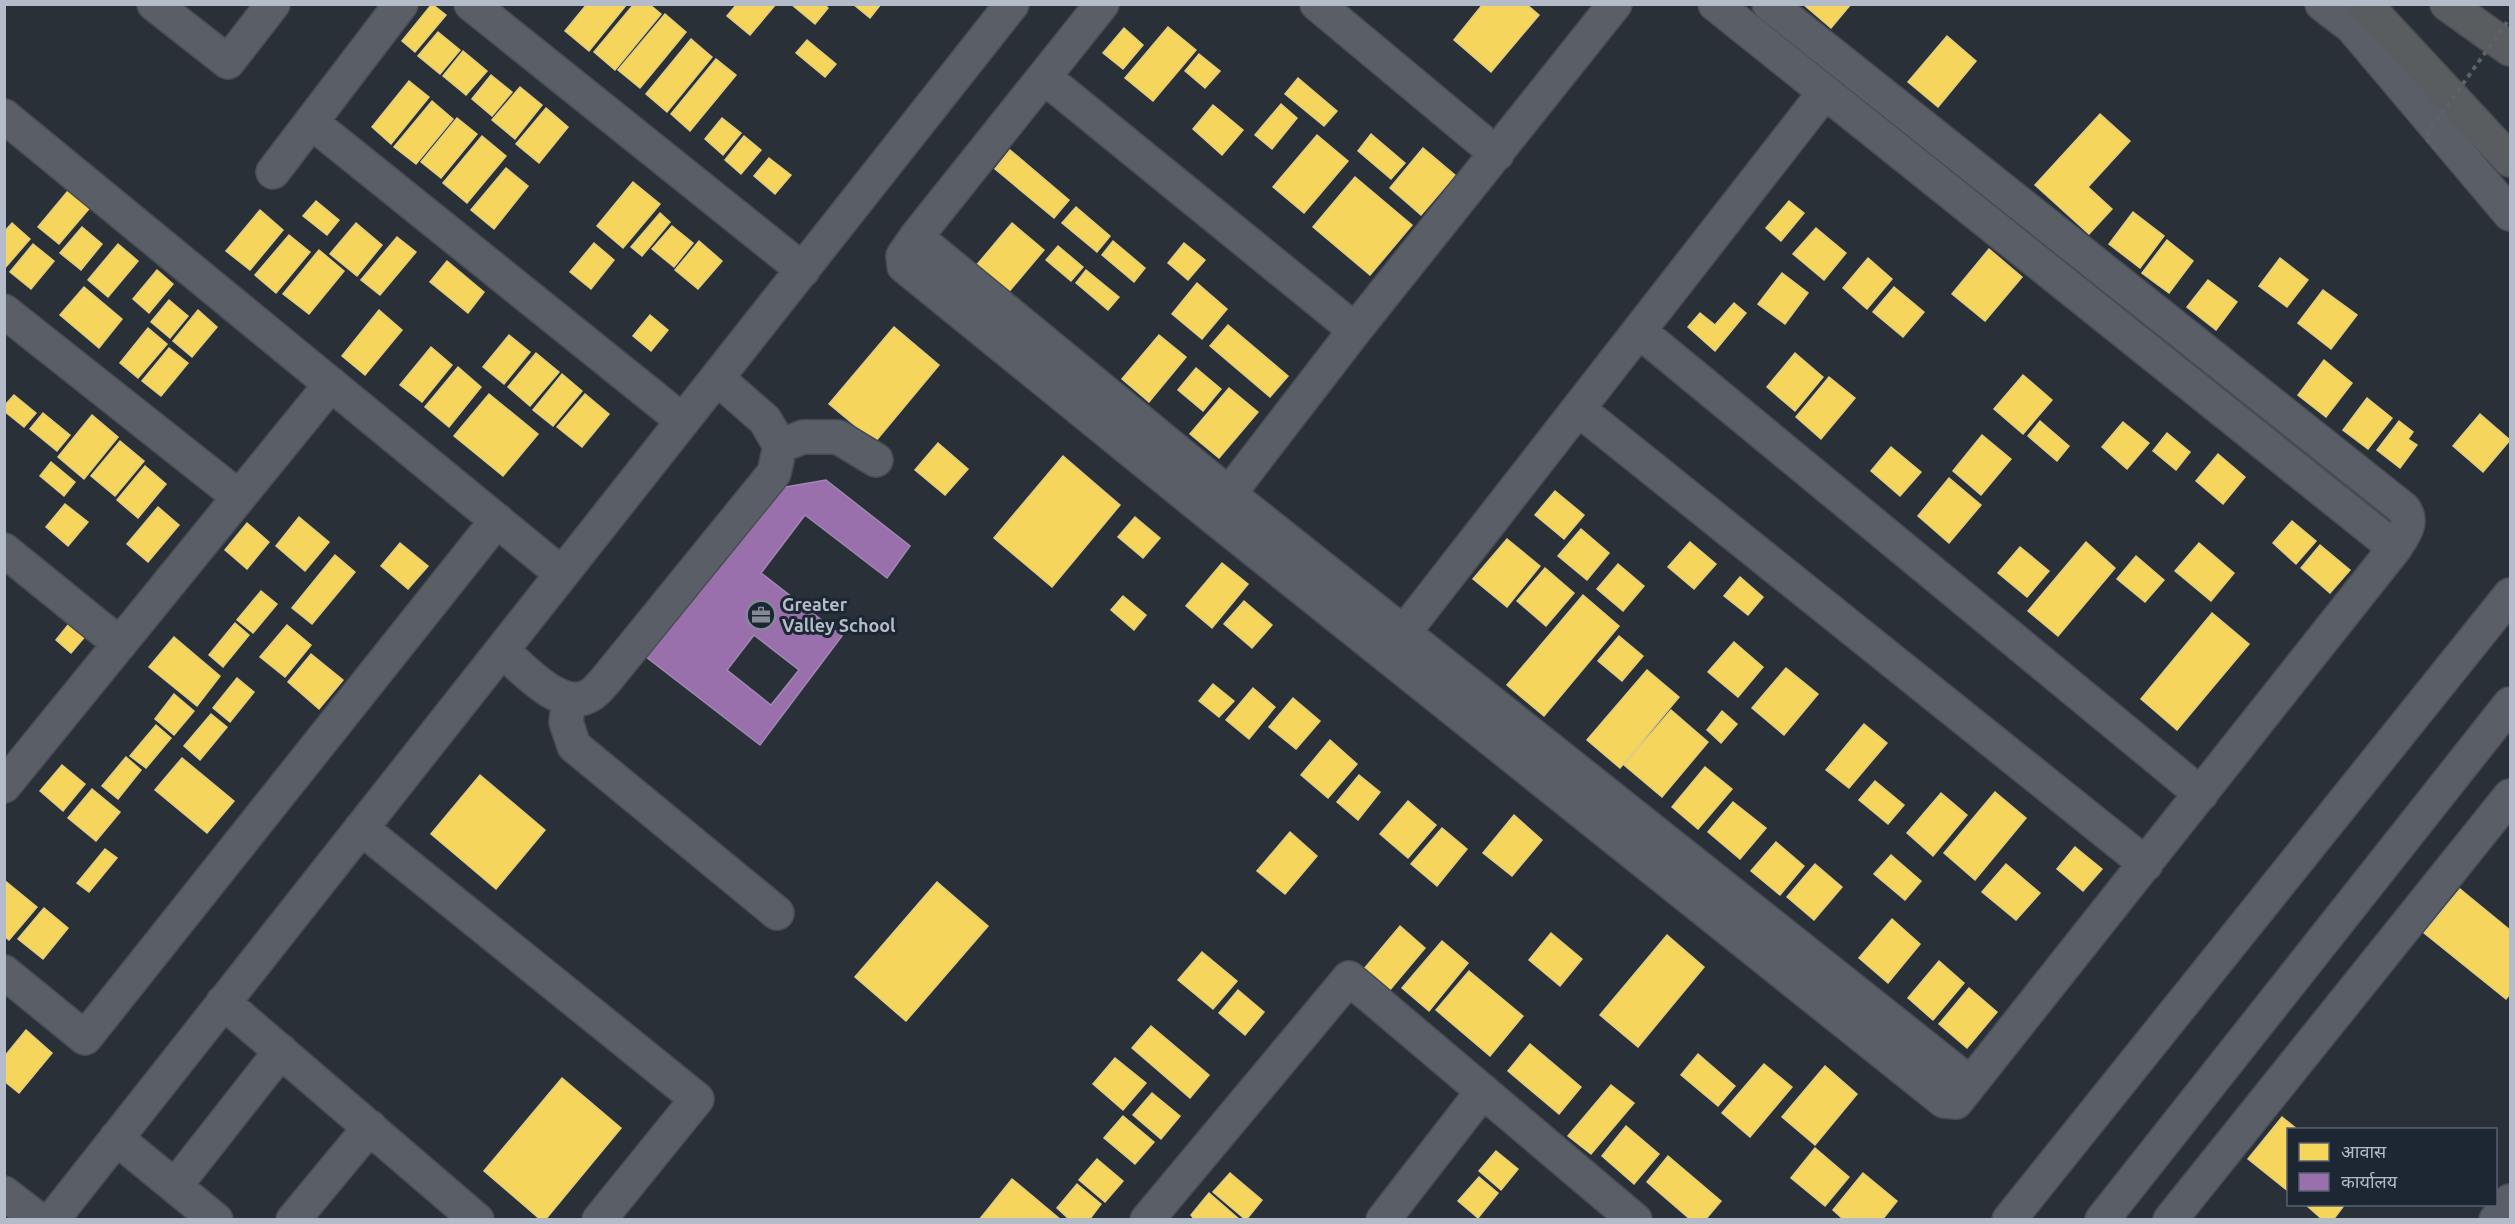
<svg xmlns="http://www.w3.org/2000/svg" width="2515" height="1224" font-family="Ubuntu,'Noto Sans Devanagari',sans-serif">
	<rect width="100%" height="100%" fill="#2a3038"/>
	<!-- homes -->
	<path fill="#f6d55c" stroke="#e2ce7d" stroke-width="1.5" d="M432 4 446 15 415 52 402 41Z
		M587 4H627L589 51 565 31Z
		M634 4H649L661 14 615 70 594 52Z
		M737 4H776L750 35 727 16Z
		M791 4H824L828 8 815 24Z
		M853 4H881L870 18Z
		M1483 4H1526L1539 15 1491 72 1454 40Z
		M1803 4H1851L1831 28Z
		M665 14 686 32 640 88 618 70Z
		M1168 27 1196 50 1153 101 1125 78Z
		M1124 28 1143 45 1123 69 1103 53Z
		M438 32 460 50 440 74 418 56Z
		M1947 36 1976 61 1938 107 1908 82Z
		M691 39 712 57 667 112 646 94Z
		M807 40 836 64 825 77 796 53Z
		M463 51 487 71 466 95 443 76Z
		M1199 54 1220 71 1205 88 1185 71Z
		M716 59 736 75 690 131 671 114Z
		M491 75 512 92 492 116 472 99Z
		M1298 78 1337 111 1324 126 1285 94Z
		M409 81 429 97 391 144 372 127Z
		M520 87 542 105 515 139 492 120Z
		M432 101 453 119 416 164 394 147Z
		M1281 104 1297 118 1272 149 1255 135Z
		M1213 105 1243 130 1222 155 1193 129Z
		M546 108 568 127 539 163 516 144Z
		M2100 114 2130 141 2088 187 2112 209 2089 234 2035 185Z
		M457 118 477 134 441 178 421 162Z
		M722 118 741 133 723 155 705 139Z
		M1371 134 1405 163 1391 179 1358 151Z
		M1317 135 1348 161 1304 213 1273 187Z
		M482 136 506 156 467 203 443 183Z
		M744 136 761 150 741 174 725 160Z
		M1423 148 1455 175 1421 215 1390 188Z
		M1010 150 1069 200 1054 218 995 169Z
		M769 158 791 175 775 194 754 176Z
		M506 168 528 186 494 229 471 210Z
		M1355 177 1412 225 1370 275 1313 227Z
		M633 182 660 204 623 248 597 226Z
		M72 186 93 204 59 244 38 227Z
		M316 201 339 220 327 235 303 216Z
		M1789 201 1804 213 1781 241 1766 228Z
		M1076 207 1110 236 1097 252 1062 223Z
		M260 210 283 230 250 270 226 251Z
		M2133 212 2164 236 2140 268 2109 244Z
		M660 213 670 222 642 256 631 247Z
		M12 223 30 239 4 269V232Z
		M356 223 382 245 357 276 330 254Z
		M1012 223 1044 250 1007 294 975 267Z
		M672 226 693 243 674 267 652 249Z
		M82 227 102 244 81 270 60 253Z
		M1816 228 1846 253 1824 280 1793 254Z
		M289 235 310 252 276 293 255 275Z
		M397 237 416 252 380 295 361 280Z
		M2167 240 2193 261 2169 293 2142 273Z
		M699 241 722 261 698 289 675 270Z
		M1113 241 1145 268 1134 282 1102 255Z
		M594 243 614 260 591 289 570 272Z
		M1184 243 1205 260 1188 280 1168 263Z
		M33 244 54 261 31 289 10 272Z
		M118 244 138 261 108 297 88 280Z
		M1058 246 1083 267 1071 281 1046 260Z
		M1989 249 2022 277 1985 321 1952 294Z
		M319 250 344 271 309 314 283 294Z
		M1868 258 1892 279 1867 309 1843 288Z
		M2280 258 2308 280 2287 307 2259 286Z
		M447 261 484 292 468 313 430 282Z
		M157 270 173 284 149 313 133 299Z
		M1086 270 1119 297 1108 310 1076 283Z
		M1782 273 1808 293 1785 324 1758 304Z
		M2208 280 2237 302 2216 330 2187 307Z
		M1197 283 1227 309 1202 339 1172 314Z
		M84 287 122 319 99 348 60 315Z
		M1894 287 1924 312 1903 337 1873 312Z
		M2323 290 2357 315 2331 349 2298 323Z
		M169 300 188 316 170 338 151 322Z
		M1734 303 1746 313 1715 351 1688 327 1700 313 1715 325Z
		M198 310 217 327 192 357 173 341Z
		M379 310 402 330 365 375 342 356Z
		M650 315 668 330 651 351 633 336Z
		M1228 325 1288 376 1270 397 1210 346Z
		M894 327 939 365 875 442 829 404Z
		M148 328 167 344 138 378 120 363Z
		M509 335 530 352 504 384 483 367Z
		M1159 335 1186 357 1149 402 1122 379Z
		M431 347 452 365 422 402 400 385Z
		M169 348 188 363 161 396 142 381Z
		M536 353 559 372 530 406 508 387Z
		M1795 353 1823 377 1795 411 1767 387Z
		M2324 360 2352 383 2326 417 2298 395Z
		M458 367 481 387 449 427 425 407Z
		M1196 368 1221 389 1203 411 1178 390Z
		M562 374 582 391 553 426 533 410Z
		M2023 375 2052 400 2023 434 1994 409Z
		M1829 377 1855 398 1821 439 1796 417Z
		M1229 388 1258 412 1219 458 1190 434Z
		M489 394 538 434 503 476 454 436Z
		M585 394 609 414 582 447 557 427Z
		M14 395 36 413 24 427 4 411V406Z
		M2367 398 2392 418 2368 449 2343 430Z
		M43 413 70 435 57 451 30 429Z
		M2480 414 2510 440 2483 472 2453 446Z
		M92 415 118 437 84 479 58 457Z
		M2040 421 2069 446 2057 461 2028 436Z
		M2399 421 2413 432 2408 439 2417 445 2400 468 2377 450Z
		M2123 422 2149 443 2127 469 2102 447Z
		M2167 433 2190 452 2176 470 2153 451Z
		M1982 435 2011 459 1981 495 1953 471Z
		M120 441 144 461 115 496 91 476Z
		M938 443 968 469 945 495 915 470Z
		M1891 447 1921 472 1900 496 1871 471Z
		M2218 454 2245 477 2223 504 2196 481Z
		M1063 456 1120 505 1052 587 994 538Z
		M51 462 75 482 64 496 40 476Z
		M145 466 166 484 138 518 117 500Z
		M1949 478 1981 505 1949 543 1918 516Z
		M1555 491 1584 515 1564 539 1535 515Z
		M65 504 88 522 68 546 46 527Z
		M158 507 179 525 148 562 127 544Z
		M299 517 329 542 305 571 276 546Z
		M1135 517 1160 538 1143 558 1118 537Z
		M2292 521 2316 541 2296 564 2273 543Z
		M247 523 269 542 247 569 225 550Z
		M1581 529 1609 553 1587 580 1558 556Z
		M1507 539 1540 566 1507 607 1473 579Z
		M1690 542 1716 564 1694 589 1668 567Z
		M2086 542 2115 568 2058 636 2028 611Z
		M400 543 428 566 408 589 381 566Z
		M2199 543 2234 573 2211 601 2175 571Z
		M2320 545 2350 570 2330 593 2301 568Z
		M2020 547 2049 571 2027 597 1998 573Z
		M335 555 355 572 312 624 292 608Z
		M2136 556 2164 580 2145 602 2117 579Z
		M1222 563 1248 584 1212 628 1186 606Z
		M1618 564 1644 586 1623 611 1597 589Z
		M1545 568 1574 593 1546 626 1517 601Z
		M1740 577 1763 597 1748 615 1724 596Z
		M261 591 277 604 253 633 237 620Z
		M1583 595 1619 626 1544 716 1507 685Z
		M1123 596 1146 615 1134 630 1111 610Z
		M1244 601 1272 625 1252 648 1224 624Z
		M2212 613 2249 644 2177 730 2141 699Z
		M77 614 93 627 71 653 56 640Z
		M235 623 249 635 223 667 209 655Z
		M287 625 311 645 285 677 260 657Z
		M1619 636 1643 656 1622 681 1598 661Z
		M174 637 220 676 197 706 149 667Z
		M1734 642 1763 667 1738 697 1708 672Z
		M311 654 343 680 319 709 288 682Z
		M1786 668 1818 694 1784 735 1752 708Z
		M1647 670 1679 697 1620 768 1587 740Z
		M237 678 254 692 230 722 213 708Z
		M1213 684 1234 701 1219 717 1199 701Z
		M1253 688 1275 707 1249 739 1226 720Z
		M174 694 194 711 174 735 155 719Z
		M1293 698 1320 721 1296 749 1269 727Z
		M1671 710 1708 742 1662 797 1624 765Z
		M1722 711 1737 724 1721 743 1707 730Z
		M211 714 227 727 200 760 184 746Z
		M1864 724 1887 743 1849 788 1826 770Z
		M156 725 171 738 146 768 130 756Z
		M1330 740 1357 764 1328 798 1301 775Z
		M126 757 141 770 118 799 102 786Z
		M182 758 234 801 207 833 155 790Z
		M62 765 85 784 63 811 40 791Z
		M1705 767 1732 789 1698 829 1672 807Z
		M480 775 545 830 496 889 431 834Z
		M1359 775 1380 792 1358 820 1337 802Z
		M1875 781 1904 805 1888 824 1859 800Z
		M92 789 120 812 96 841 68 818Z
		M1995 792 2026 818 1975 880 1944 853Z
		M1941 793 1967 815 1933 856 1907 833Z
		M1408 801 1436 825 1408 858 1380 834Z
		M1733 802 1766 828 1740 859 1708 832Z
		M1514 815 1542 840 1512 876 1483 853Z
		M1442 828 1467 849 1437 886 1411 864Z
		M1290 832 1317 856 1285 894 1257 871Z
		M1776 842 1804 866 1780 895 1751 871Z
		M2075 847 2102 869 2083 891 2057 869Z
		M105 849 117 858 89 892 77 883Z
		M1891 855 1921 881 1905 900 1874 874Z
		M1815 864 1842 887 1814 920 1787 897Z
		M2006 864 2040 893 2016 920 1982 892Z
		M4 880 37 907 9 940 4 936Z
		M937 882 988 926 906 1021 855 977Z
		M2460 889 2510 930V994L2506 999 2424 933Z
		M44 908 68 928 43 959 18 939Z
		M1892 919 1920 944 1888 983 1859 958Z
		M1400 926 1425 948 1389 991 1364 969Z
		M1551 933 1582 959 1560 986 1529 960Z
		M1667 935 1704 967 1638 1047 1600 1015Z
		M1442 941 1468 963 1429 1011 1402 988Z
		M1202 952 1237 981 1213 1009 1178 980Z
		M1939 961 1964 983 1933 1020 1908 998Z
		M1469 971 1523 1016 1490 1056 1436 1010Z
		M1969 988 1997 1012 1967 1048 1939 1024Z
		M1238 990 1264 1012 1245 1035 1219 1013Z
		M1151 1026 1209 1075 1190 1098 1132 1048Z
		M26 1030 52 1053 19 1093 4 1081V1057Z
		M1530 1044 1581 1087 1559 1114 1508 1071Z
		M1698 1054 1735 1086 1718 1106 1681 1075Z
		M1115 1058 1146 1083 1123 1110 1093 1084Z
		M1764 1064 1792 1087 1750 1137 1722 1113Z
		M1825 1066 1857 1094 1815 1145 1782 1117Z
		M562 1078 621 1128 545 1220H541L484 1171Z
		M1611 1085 1634 1103 1591 1154 1568 1136Z
		M1152 1093 1180 1116 1161 1139 1133 1115Z
		M1123 1116 1154 1142 1135 1164 1104 1138Z
		M2282 1117 2298 1130H2288V1191L2248 1159Z
		M1626 1126 1659 1154 1634 1184 1602 1156Z
		M1815 1148 1849 1177 1825 1206 1791 1178Z
		M1496 1151 1518 1169 1501 1190 1479 1171Z
		M1668 1156 1721 1201 1705 1220H1691L1647 1182Z
		M1097 1159 1123 1181 1105 1202 1079 1180Z
		M1230 1173 1262 1200 1246 1220 1213 1192Z
		M1863 1173 1897 1201 1882 1220H1844L1833 1210Z
		M1479 1177 1498 1193 1478 1218 1458 1201Z
		M1012 1179 1061 1220H979Z
		M1077 1184 1101 1204 1089 1220H1070L1057 1208Z
		M1209 1193 1240 1220H1195L1191 1215Z
		M2305 1204H2345L2333 1220H2323Z"/>
	<!-- offices -->
	<path fill="#9970ab" stroke="#a187b4" stroke-width="1.5" fill-rule="evenodd" d="M826 480 910 546 887 578 805 515 761 573 842 636 760 745 645 656 774 489ZM754 635 799 670 771 705 727 670Z"/>
	<g fill="none" stroke-linecap="round" stroke-linejoin="round">
		<!-- minor casing -->
		<g stroke="#484c53" stroke-width="36">
			<path id="minor" d="M154 4 228 62 273 4
				M471 4 803 270
				M1102 4 916 237 903 256 904 266 1212 516 1944 1101 1956 1102 2395 548C2403 535 2414 523 2404 509L1769 4
				M1317 4 1497 154
				M1715 4 2395 548
				M2322 4 2352 27 2510 214
				M1044 77 1355 330
				M4 116 562 574
				M311 122 683 421
				M273 172 401 4
				M916 237 1229 494 1970 1083
				M4 311 239 497
				M1639 331 2201 794
				M1578 409 2146 864
				M780 446 803 437H838L876 460
				M1215 512 1355 330 1615 4
				M4 550 120 644
				M1391 649 1825 92
				M502 650C522 668 563 715 592 694 597 691 601 685 605 681L774 473 780 446 765 420 717 378
				M569 700 566 722 574 746 777 913
				M4 786 331 384
				M361 828 697 1099 599 1220
				M4 972 85 1038 497 520
				M223 1002 477 1220
				M116 1138 216 1220
				M175 1186 281 1051
				M4 1193 39 1220
				M52 1220 1012 4
				M293 1220 370 1127
				M1147 1220 1349 978 1635 1220
				M1383 1220 1483 1091
				M2009 1220 2510 595
				M2102 1220 2510 704
				M2170 1220 2510 796
				M2496 1220 2510 1201"/>
		</g>
		<!-- highway casing -->
		<g stroke="#474c53" stroke-width="36">
			<path id="highway" d="M2365 4 2510 160
				M2447 4 2510 49"/>
		</g>
		<!-- minor -->
		<use href="#minor" stroke="#5a5e66" stroke-width="33"/>
		<!-- highway -->
		<use href="#highway" stroke="#5a5d60" stroke-width="33"/>
		<!-- path-bridge -->
		<path stroke="#5d636a" stroke-width="4" stroke-dasharray="4.5 4.5" stroke-linecap="butt" d="M2436 149 2425 137 2510 18"/>
	</g>
	<!-- icons -->
	<defs>
		<g id="office-ring" transform="scale(1.5)"><circle r="9.5" fill="#1d2633" stroke="#848b96" stroke-width="1.5"/><path d="M-6-3h4V-5.5h4V-3h4V5H-6ZM-1-4.5V-3h2v-1.5ZM-6 0V1H6V0Z" fill="#848b96"/></g>
	</defs>
	<g fill-rule="evenodd">
		<use href="#office-ring" x="761" y="615"/>
	</g>
	<g text-anchor="middle" stroke-width="6" stroke-linejoin="round" paint-order="stroke">
		<!-- poi labels -->
		<g font-size="18" font-weight="bold" fill="#b4bcc9" stroke="#1d2633" text-anchor="start">
			<text x="782" y="611">Greater<tspan x="782" dy="21">Valley School</tspan></text>
		</g>
	</g>
	<!-- border -->
	<rect width="2515" height="1224" fill="none" stroke="#b4bcc9" stroke-width="12"/>
	<!-- legend -->
	<rect x="2287" y="1128" width="210" height="78" fill="#1d2633" stroke="#59626f" stroke-width="1.5"/>
	<rect x="2299" y="1143" width="30" height="18" fill="#f6d55c" stroke="#59626f" stroke-width="1.5"/>
	<text x="2341" y="1158" font-size="18" fill="#b4bcc9">आवास</text>
	<rect x="2299" y="1173" width="30" height="18" fill="#9970ab" stroke="#59626f" stroke-width="1.5"/>
	<text x="2341" y="1188" font-size="18" fill="#b4bcc9">कार्यालय</text>
</svg>
